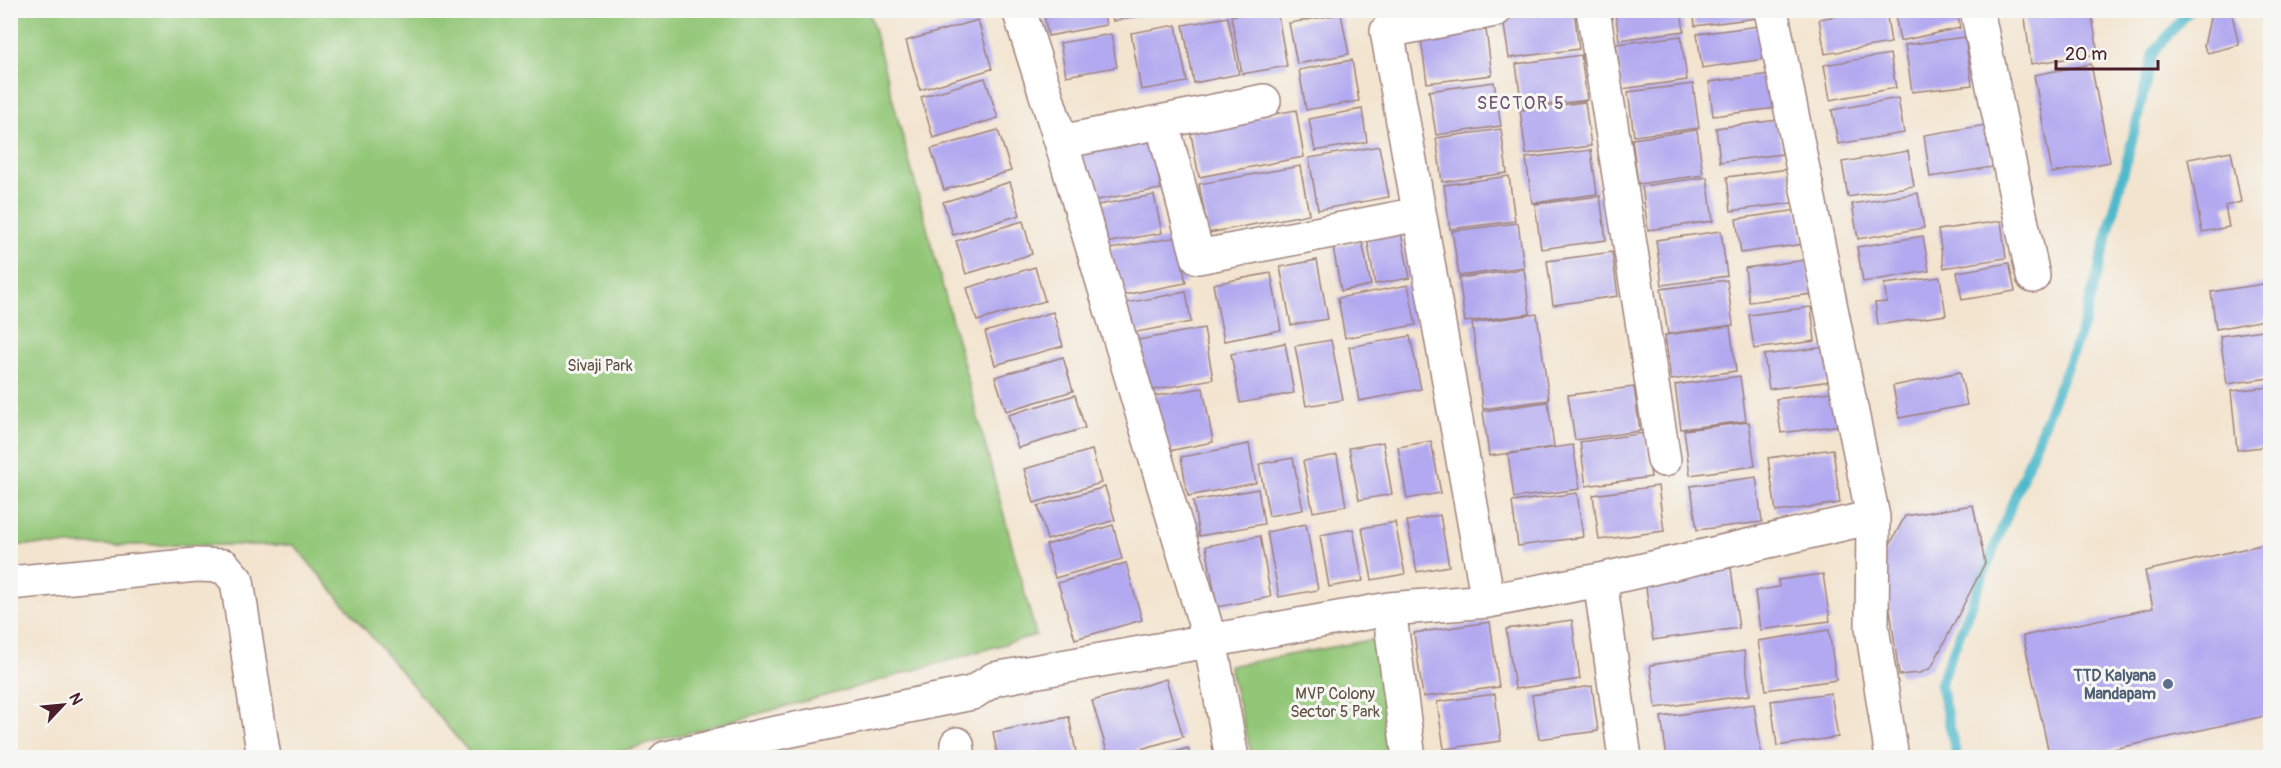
<svg xmlns="http://www.w3.org/2000/svg" width="2281" height="768" font-family="Pangolin,sans-serif">
	<rect width="100%" height="100%" fill="#f6f6f2"/>
	<filter id="ink" filterUnits="userSpaceOnUse"><feTurbulence type="fractalNoise" baseFrequency=".0167" numOctaves="2"/><feDisplacementMap in="SourceGraphic" scale="12" xChannelSelector="R" yChannelSelector="G"/><feConvolveMatrix kernelMatrix="1 2 1 2 8 2 1 2 1" color-interpolation-filters="sRGB"/></filter>
	<filter id="wash" filterUnits="userSpaceOnUse"><feTurbulence type="fractalNoise" baseFrequency=".008" numOctaves="4" result="noise"/><feDisplacementMap in="SourceGraphic" scale="24" xChannelSelector="R" yChannelSelector="G"/><feGaussianBlur stdDeviation="1.35" result="paint"/><feColorMatrix in="noise" values="0 0 0 0 0 0 0 0 0 0 0 0 0 0 0 0 0 1.4 0 .05"/><feComposite in="paint" operator="in"/></filter>
	<g filter="url(#wash)">
		<rect width="100%" height="100%" fill="#f3e4cf"/>
		<!-- green -->
		<path fill="#93c778" stroke="#6e7352" stroke-width="1.5" d="M11 10 869 11 1036 635 850 689 600 757H473L294 545H11Z
			M1382 638 1398 757H1252L1229 666Z"/>
		<g fill="none" stroke-linecap="round" stroke-linejoin="round">
			<!-- stream -->
			<path stroke="#4fb9cc" stroke-width="10" d="M1957 758 1940 683 2084 324 2135 129 2153 53 2190 10"/>
		</g>
		<g id="blocks">
			<!-- building -->
			<path fill="#b2a9f0" d="M1043 10H1103L1106 25 1048 36Z
				M1111 10H1160V12L1113 21Z
				M1263 10H1277L1287 66 1242 74 1231 16Z
				M1565 10H1574L1579 49 1509 58 1503 19Z
				M1615 10H1681L1684 31 1619 40Z
				M1693 10H1756L1757 18 1695 26Z
				M1869 10H1886L1891 43 1825 54 1819 19Z
				M1894 10H1957L1960 28 1900 41Z
				M2024 10H2091L2098 54 2031 64Z
				M2221 10H2231L2239 45 2208 53 2204 46 2211 13Z
				M1341 14 1349 54 1297 64 1289 23Z
				M1228 17 1239 74 1194 83 1183 25Z
				M978 20 992 69 920 90 906 41Z
				M1176 25 1187 82 1141 90 1131 33Z
				M1759 26 1764 59 1702 68 1697 34Z
				M1486 30 1492 75 1427 83 1421 39Z
				M1111 34 1117 67 1066 76 1060 43Z
				M1681 36 1687 80 1622 89 1616 44Z
				M1965 37 1972 85 1912 92 1905 45Z
				M1890 54 1896 88 1830 100 1824 65Z
				M1581 55 1587 100 1522 108 1516 64Z
				M1352 60 1359 101 1306 110 1299 70Z
				M2091 64 2110 162 2052 173 2034 75Z
				M1771 74 1776 108 1713 116 1709 82Z
				M985 78 998 118 933 138 921 97Z
				M1494 82 1501 126 1436 135 1429 91Z
				M1693 84 1699 128 1634 136 1628 92Z
				M1898 98 1904 133 1838 144 1832 110Z
				M1585 102 1591 146 1526 154 1520 110Z
				M1362 109 1367 142 1315 151 1309 119Z
				M1296 110 1304 157 1199 177 1190 129Z
				M1777 120 1782 154 1720 162 1716 128Z
				M1986 125 1993 167 1930 177 1924 135Z
				M1501 129 1507 173 1442 182 1436 138Z
				M998 130 1011 171 944 190 931 149Z
				M1697 130 1703 175 1638 184 1632 139Z
				M1151 136 1161 189 1091 201 1081 149Z
				M1379 146 1389 197 1318 210 1309 158Z
				M1591 150 1597 194 1532 203 1526 158Z
				M1908 151 1914 186 1848 197 1842 162Z
				M2231 151 2241 202 2225 206 2229 227 2202 232 2188 159Z
				M1300 166 1309 214 1208 233 1199 184Z
				M1789 169 1793 203 1731 211 1727 177Z
				M1509 176 1515 221 1450 229 1444 185Z
				M1707 177 1713 221 1648 230 1642 186Z
				M1010 182 1020 215 953 235 943 202Z
				M1918 193 1924 228 1858 239 1852 204Z
				M1154 195 1162 233 1105 243 1098 205Z
				M1600 196 1606 240 1541 249 1535 204Z
				M1798 210 1803 244 1741 253 1736 219Z
				M1023 221 1032 254 966 274 956 241Z
				M2001 221 2006 258 1944 268 1938 230Z
				M1518 223 1524 267 1459 276 1452 231Z
				M1721 231 1727 276 1662 285 1656 240Z
				M1401 233 1410 278 1375 284 1367 239Z
				M1923 236 1929 271 1863 282 1857 247Z
				M1177 237 1186 283 1118 296 1110 249Z
				M1362 241 1371 285 1341 291 1333 247Z
				M1612 252 1618 296 1553 305 1547 261Z
				M1317 260 1328 319 1291 325 1280 267Z
				M1806 260 1812 294 1749 302 1745 268Z
				M2009 263 2015 291 1962 300 1957 272Z
				M1035 267 1045 301 977 321 967 288Z
				M1524 269 1530 314 1465 322 1459 278Z
				M1271 273 1281 330 1224 341 1213 284Z
				M1940 277 1946 315 1878 325 1875 303 1887 302 1884 284Z
				M1727 280 1733 325 1668 334 1661 289Z
				M2270 283V319L2216 329 2211 292Z
				M1408 285 1416 325 1345 338 1338 298Z
				M1186 292 1191 322 1132 333 1126 303Z
				M1811 307 1815 341 1754 349 1749 315Z
				M1053 312 1063 346 995 365 985 332Z
				M1537 314 1549 400 1483 409 1472 323Z
				M1730 326 1736 371 1671 380 1665 335Z
				M1204 328 1213 379 1148 391 1138 340Z
				M2270 329V378L2227 384 2220 336Z
				M1410 336 1421 389 1359 401 1349 347Z
				M1331 340 1343 400 1306 406 1295 346Z
				M1285 343 1294 393 1240 403 1231 354Z
				M1826 347 1831 381 1769 389 1764 355Z
				M1063 357 1073 391 1006 411 995 377Z
				M1960 372 1967 405 1899 418 1893 386Z
				M1740 376 1746 421 1681 429 1675 385Z
				M1634 387 1640 431 1575 440 1568 395Z
				M2270 387V446L2237 450 2231 391Z
				M1203 388 1213 442 1164 452 1154 396Z
				M1838 391 1842 425 1781 433 1776 399Z
				M1075 395 1085 428 1018 448 1008 415Z
				M1548 402 1554 447 1489 456 1483 411Z
				M1749 422 1755 466 1690 475 1684 430Z
				M1645 433 1651 477 1586 486 1580 442Z
				M1431 441 1441 493 1407 499 1398 447Z
				M1383 442 1392 494 1359 500 1349 448Z
				M1249 444 1256 483 1188 496 1181 457Z
				M1573 445 1580 489 1514 498 1508 454Z
				M1833 449 1840 503 1776 512 1768 458Z
				M1092 450 1101 483 1034 503 1024 469Z
				M1337 455 1346 506 1313 512 1303 461Z
				M1293 458 1303 510 1269 516 1259 464Z
				M1756 477 1762 522 1697 530 1691 486Z
				M1658 486 1664 531 1599 540 1593 495Z
				M1105 487 1115 520 1047 540 1038 506Z
				M1258 489 1264 524 1199 536 1193 501Z
				M1577 493 1583 537 1518 546 1512 502Z
				M1973 505 1985 563 1931 668 1920 673 1899 675 1883 558 1905 516Z
				M1440 515 1449 566 1417 572 1407 521Z
				M1395 522 1405 574 1372 580 1362 528Z
				M1306 524 1318 590 1279 597 1267 532Z
				M1113 525 1122 559 1055 578 1046 545Z
				M1353 529 1363 581 1329 587 1320 535Z
				M1260 536 1271 597 1217 607 1206 546Z
				M2270 543V715L2073 758H2050L2023 636 2153 608 2145 571Z
				M1126 563 1142 620 1075 639 1058 583Z
				M1731 568 1739 628 1653 640 1645 580Z
				M1823 574 1830 621 1760 630 1755 591 1779 587 1778 580Z
				M1572 620 1580 679 1515 689 1506 629Z
				M1490 622 1499 687 1423 697 1414 633Z
				M1829 630 1836 680 1766 690 1758 641Z
				M1744 651 1750 695 1656 708 1650 665Z
				M1166 679 1183 737 1109 758 1092 701Z
				M1592 686 1598 731 1539 739 1532 695Z
				M1831 693 1838 737 1777 746 1771 701Z
				M1495 694 1501 741 1444 749 1437 702Z
				M1754 704 1762 758H1667L1661 717Z
				M1069 717 1077 757 998 758 993 732Z
				M1188 748 1191 758H1157V757Z"/>
		</g>
	</g>
	<g filter="url(#ink)">
		<use href="#blocks" fill-opacity="0" stroke="#9e827d" stroke-width="1.5"/>
		<g fill="none" stroke-linecap="round" stroke-linejoin="round">
			<!-- minor casing -->
			<g stroke="#9e827d" stroke-width="36">
				<path id="minor" d="M1019 10 1061 142 1210 640 1232 758
					M1495 10 1387 31 1488 601 1600 580 1873 517 1771 10
					M1593 10 1664 460
					M1977 10 2033 276
					M1162 122 1198 257 1419 214
					M1061 142 1264 101
					M1873 517 1872 627 1892 758
					M1600 580 1625 758
					M10 583 196 565 224 566 237 581 264 758
					M1389 609 1409 758
					M957 744 959 758
					M666 758 757 737 972 693 994 679 1389 609 1488 601"/>
			</g>
			<!-- minor -->
			<use href="#minor" stroke="#fff" stroke-width="33"/>
		</g>
	</g>
	<!-- markers -->
	<circle fill="#5c6f8a" stroke="#f6f6f2" stroke-width="2" cx="2168" cy="684" r="6"/>
	<g text-anchor="middle" stroke-width="6" stroke-linejoin="round" paint-order="stroke">
		<!-- park labels -->
		<g font-size="16" fill="#605142" stroke="#f6f6f2">
			<text x="600" y="371">Sivaji Park</text>
			<text x="1335" y="699">MVP Colony<tspan x="1335" dy="18">Sector 5 Park</tspan></text>
		</g>
		<!-- service labels -->
		<g font-size="16" font-weight="bold" fill="#4e5e75" stroke="#f6f6f2" text-anchor="end">
			<text x="2156" y="681">TTD Kalyana<tspan x="2156" dy="18">Mandapam</tspan></text>
		</g>
		<!-- neighbourhood labels -->
		<g font-size="18" letter-spacing="1.5" fill="#6e4f70" stroke="#f6f6f2">
			<text x="1521" y="109">SECTOR 5</text>
		</g>
	</g>
	<!-- margin -->
	<rect width="2281" height="768" fill="none" stroke="#f6f6f2" stroke-width="36"/>
	<!-- north arrow -->
	<g transform="translate(63 705) rotate(64)" stroke="#f6f6f2" stroke-width="4.5" paint-order="stroke">
	<path d="M0-4.5L10 22L0 15L-10 22Z" fill="#4a1f2b"/>
	<text y="-9" font-size="16" font-weight="bold" text-anchor="middle" fill="#4a1f2b">N</text>
	</g>
	<!-- scale -->
	<path d="M2056 60v9h102v-9" fill="none" stroke="#4a1f2b" stroke-width="3"/>
	<text x="2065" y="60" font-size="18" fill="#4a1f2b" stroke="#f6f6f2" stroke-width="4.5" paint-order="stroke">20 m</text>
</svg>
